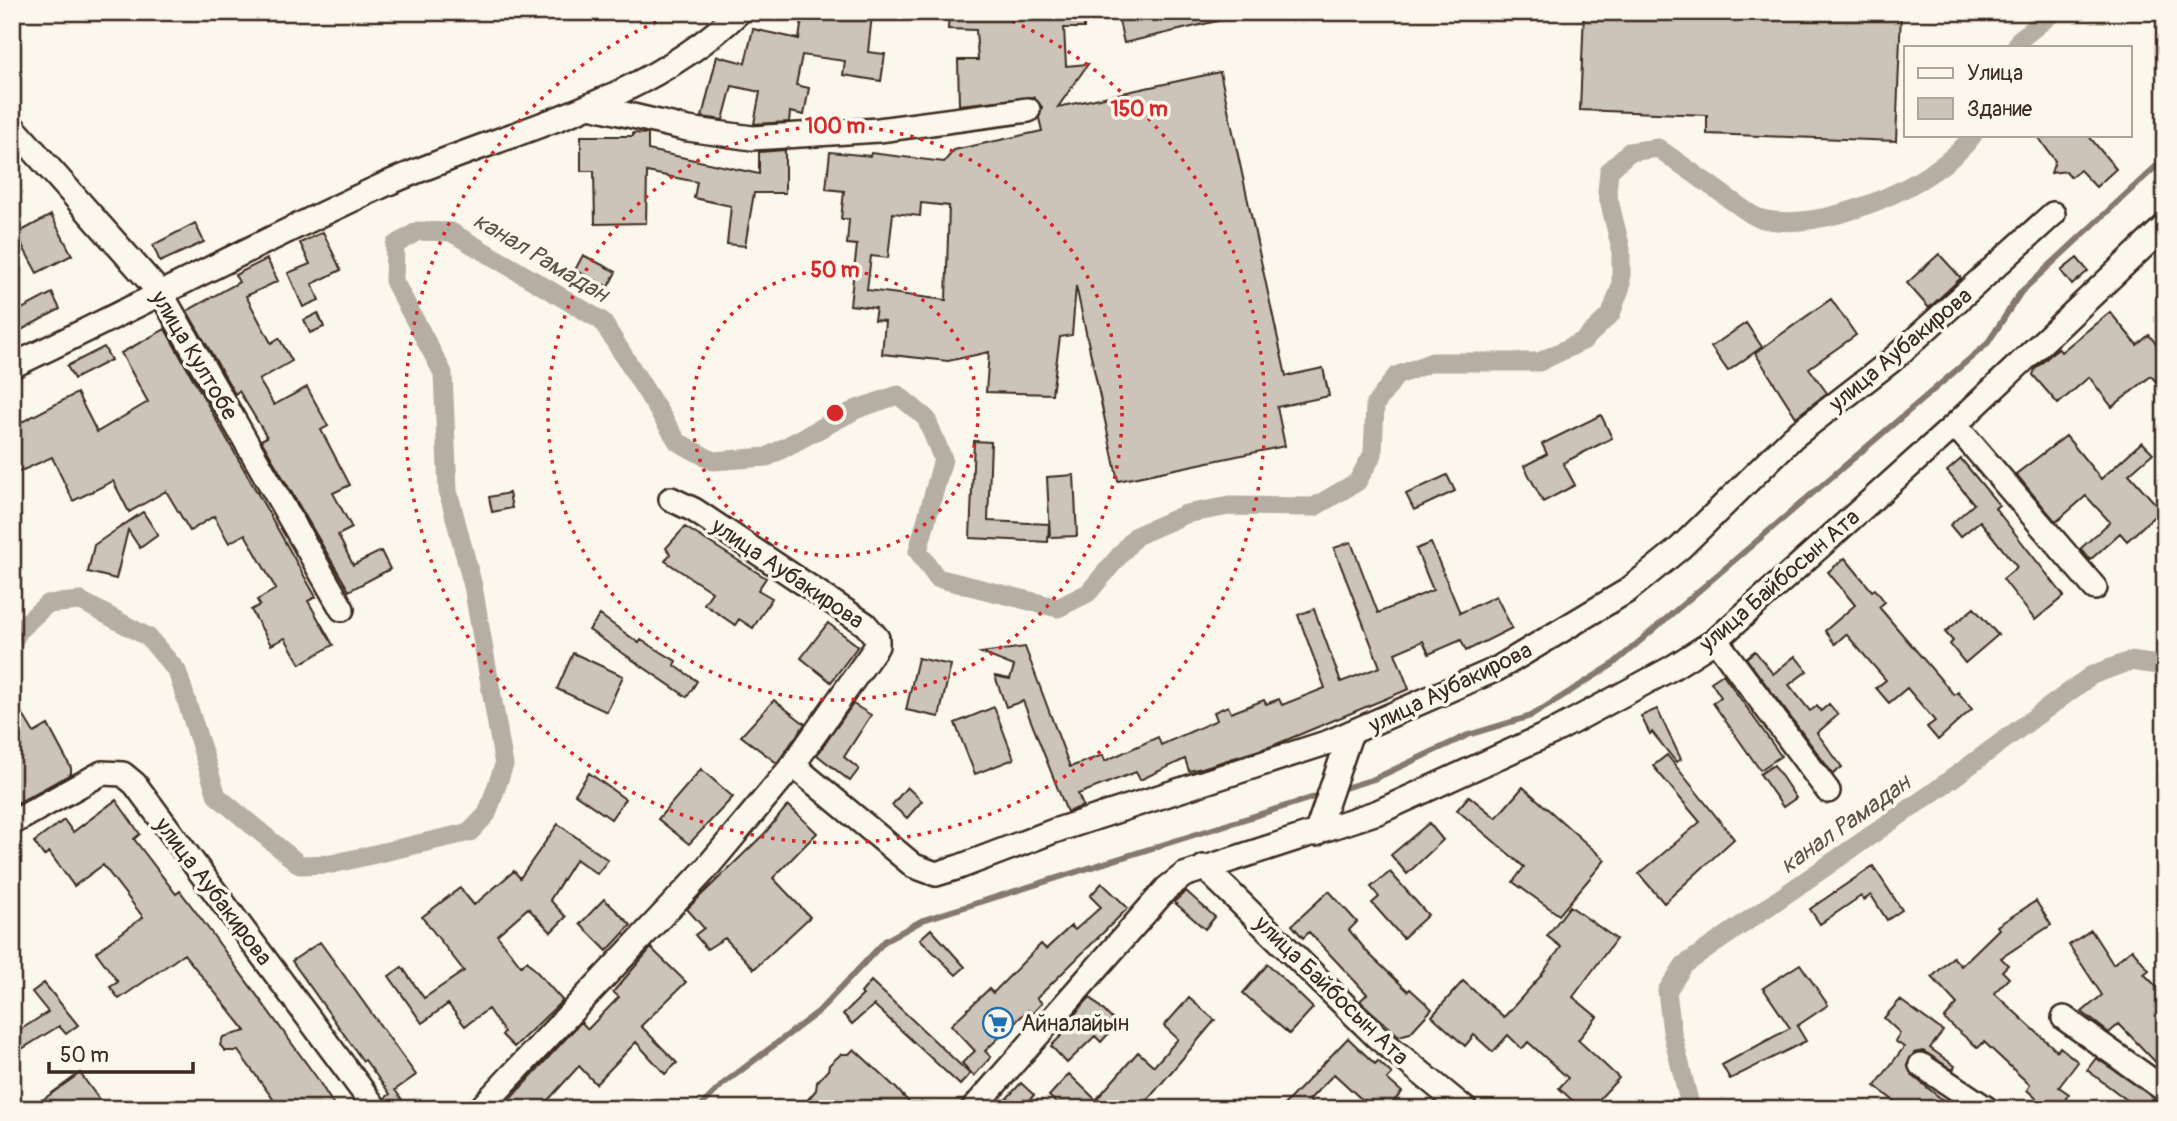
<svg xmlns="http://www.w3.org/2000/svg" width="2177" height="1121" font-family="Pangolin,sans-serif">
	<rect width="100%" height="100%" fill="#fbf7ec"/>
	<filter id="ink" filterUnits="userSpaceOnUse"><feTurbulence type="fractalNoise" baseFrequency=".0143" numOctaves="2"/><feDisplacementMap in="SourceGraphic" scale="14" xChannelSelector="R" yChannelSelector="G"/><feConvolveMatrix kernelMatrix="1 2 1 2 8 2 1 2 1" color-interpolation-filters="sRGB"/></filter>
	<g filter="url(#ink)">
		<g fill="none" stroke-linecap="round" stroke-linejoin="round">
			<!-- stream -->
			<path stroke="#85796d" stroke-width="6" d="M1338 790 1374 779 1468 735 1531 716 1612 665 1987 344 2021 292 2165 158
				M698 1109 723 1084 818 1012 885 941 923 920 1324 794"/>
			<!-- canal -->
			<path stroke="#b6aea2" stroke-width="19" d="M2016 47 2019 40 2054 12
				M12 643 20 629 47 604 81 601 148 637 177 671 217 796 300 865 332 864 470 832 487 814 504 765 473 586 448 491 443 373 394 281 395 245 418 231 451 232 602 321 678 442 713 461 767 457 857 409 898 395 926 418 943 459 918 551 937 578 1058 608 1088 593 1136 536 1186 514 1229 506 1314 507 1357 482 1373 454 1375 405 1396 376 1432 362H1539L1583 341 1611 314 1621 286V249L1607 192 1609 171 1629 152 1658 148C1683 166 1708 183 1732 201 1740 206 1750 215 1759 218 1818 236 1938 185 1973 135
				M1691 1109 1672 1032 1667 991 1684 965 1935 791 2092 675 2130 661 2165 666"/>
		</g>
		<!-- building -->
		<path fill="#ccc4b9" stroke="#3b2a1e" stroke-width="2" fill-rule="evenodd" d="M803 12 872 15 868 52 885 54 881 81 843 75 845 61 802 55 796 85 809 88 804 115 790 112 789 122 754 124 760 92 732 86 723 120 702 117 717 56 745 63 753 29 799 39Z
			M949 12H1084V28H1064L1066 66 1088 64 1058 107 1220 72 1286 376 1323 368 1329 396 1277 407 1285 446 1118 481 1076 286 1072 335 1060 337 1052 394 986 392 989 352 948 361 882 354 885 321 874 320 876 308 850 305 857 245 847 244 849 219H841L844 191 826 189 830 152 870 156 871 153 944 162 954 150 1042 131 1039 118 1042 107 1033 97 959 105 958 60H978L976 30 948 29ZM921 203 949 206 946 300 867 290 871 256 888 258 893 213 920 216Z
			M1117 12H1229L1230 18 1124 43Z
			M1584 12H1901L1896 141 1707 134V115L1580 110Z
			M633 133 648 134V150L759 174V152L785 150V193H754L745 246 727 244 731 206 694 198 697 182 647 172 646 223 595 224 594 171H581V136H633Z
			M2037 135H2088L2116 169 2096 187 2080 170 2071 177 2066 171 2051 173 2055 161Z
			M51 215 72 255 37 273 16 234Z
			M195 223 204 242 160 262 153 245Z
			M323 232 341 270 312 284 319 300 303 307 288 273 310 264 300 243Z
			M1939 254 1961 278 1929 308 1907 283Z
			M583 255 616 272 608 287 575 270Z
			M2077 258 2088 271 2072 285 2061 271Z
			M267 259 278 281 246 296 271 343 279 338 292 361 259 380 274 405 307 387 328 426 321 430 350 485 333 493 352 528 338 535 353 565 381 551 390 569 349 591 261 440 267 437 239 391 235 394 187 311 239 282 235 275Z
			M52 293 60 309 12 335V314Z
			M1831 299 1856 335 1809 368 1827 393 1796 417 1755 353Z
			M2110 312 2137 345 2149 335 2165 355V392L2151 376 2112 407 2089 377 2058 404 2033 375 2035 369 2058 348 2061 352Z
			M318 313 324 327 310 333 304 320Z
			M1746 323 1762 347 1728 371 1711 347Z
			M165 329 316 597 308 601 333 645 300 664 285 638 271 645 251 610 260 605 257 600 276 589 245 534 229 543 214 516 190 531 166 491 129 512 113 481 73 501 52 457 12 475V427L77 393 97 432 148 402 121 353Z
			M104 347 111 360 74 379 67 366Z
			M1601 415 1612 438 1563 463 1575 485 1543 502 1524 466 1547 454 1542 444Z
			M2066 436 2101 479 2142 442 2153 453 2129 474 2161 510 2127 541 2120 533 2090 560 2080 549 2110 522 2086 496 2056 522 2016 474Z
			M974 441 991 442 988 521 1049 524 1048 542 970 538Z
			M1961 459 1999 505 1995 508 2064 596 2035 620 2003 579 2017 567 1980 521 1960 537 1950 525 1974 504 1947 471Z
			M1074 475 1077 536 1050 537 1047 477Z
			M1447 475 1455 491 1414 510 1406 494Z
			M509 493 512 508 492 512 489 497Z
			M143 512 158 535 140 548 128 530 116 579 88 572 94 545Z
			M685 527 766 578 758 590 772 598 753 628 739 619 735 625 704 604 712 592 665 561 670 554 666 548Z
			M1351 542 1378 613 1433 590 1416 549 1431 543 1460 613 1496 596 1512 628 1466 651 1461 640 1429 654 1423 641 1395 653 1409 689 1272 746 1202 768 1189 771 1185 759 1140 780 1136 772 1078 794 1083 806 1067 812 1023 701 1006 707 995 676 1010 679 1014 666 981 653 1025 647 1070 767 1103 755 1105 761 1158 737 1161 745 1217 720 1214 712 1228 706 1231 713 1264 700 1266 704 1279 699 1282 705 1325 688 1298 615 1314 609 1341 682 1380 667 1334 548Z
			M1845 558 1872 591 1875 589 1885 602 1879 607 1954 695 1958 692 1972 709 1938 740 1927 727 1935 721 1907 688 1889 703 1876 688 1886 680 1846 634 1835 644 1825 631 1855 605 1828 572Z
			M1974 608 1998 635 1965 663 1950 644 1953 641 1945 632Z
			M600 615 639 643 641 640 676 661 674 665 697 681 687 697 589 630Z
			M828 623 858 646 831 682 801 658Z
			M1755 651 1773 674 1795 656 1807 671 1789 685 1810 711 1817 706 1821 711 1829 704 1838 715 1817 733 1842 767 1833 774 1746 658Z
			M573 653 623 676 607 712 557 689Z
			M918 658 951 665 939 717 906 710Z
			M1723 674 1781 756 1760 770 1713 703 1721 697 1711 682Z
			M774 700 805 724 777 763 741 736Z
			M853 704 871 715 844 757 859 769 850 781 817 755Z
			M994 707 1014 759 975 774 955 723Z
			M1657 709 1681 759 1676 762 1652 732 1650 734 1641 716Z
			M22 713 34 733 48 725 71 768V774L12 806V719Z
			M1667 755 1734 839 1664 903 1639 874 1700 822 1653 766Z
			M1774 765 1796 798 1783 807 1760 774Z
			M701 769 733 797 689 844 658 819Z
			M589 773 625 799 611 819 575 794Z
			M907 787 922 801 907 818 892 805Z
			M1523 787 1605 860 1559 915 1513 882 1524 867 1457 810 1469 796 1496 818Z
			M116 800 140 834 134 839 176 894 180 891 202 920 317 1078 336 1109H261L273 1099 238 1051H225L220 1045 223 1037 246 1031 184 954 119 999 110 987 118 982 96 952 143 917 103 865 74 886 49 852 44 856 34 842 64 820 73 832Z
			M788 805 817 833 773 878 810 917 754 969 725 938 707 949 695 935 704 928 687 909 765 833Z
			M1429 823 1443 840 1407 874 1391 855Z
			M558 824 608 860 597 874 576 859 550 900 566 917 551 932 528 908 497 935 521 966 527 961 562 1000 560 1003 514 1047 502 1035 504 1032 488 1009 465 1026 448 1004 422 1023 389 976 402 967 424 998 464 971 422 917 460 888 474 905 514 871 520 878Z
			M1873 866 1902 910 1887 920 1871 895 1864 900 1861 896 1820 924 1810 909Z
			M1390 872 1428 915 1403 938 1372 903 1379 897 1371 887Z
			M1102 883 1128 908 1037 998 1042 1003 1032 1014 1028 1010 985 1051 991 1057 974 1076 962 1063 975 1051 951 1025 989 989 993 993 1041 944 1046 949 1071 926 1075 930 1101 907 1090 896Z
			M1186 891 1215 917 1205 929 1174 902Z
			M1329 891 1357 922 1349 930 1369 954 1408 991 1410 989 1432 1009 1410 1033 1399 1036 1372 1012 1360 1001 1367 994 1309 932 1303 938 1292 925Z
			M604 899 631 925 607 951 580 924Z
			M2036 901 2051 925 2001 958 2008 965 2002 971 2009 978 1994 993 2057 1051 2060 1047 2078 1062 2059 1087 2069 1094 2058 1109H2048L2027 1090 2030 1085 1984 1042 1978 1048 1944 1019 1957 1004 1932 977 1953 957 1961 966 1999 929 1997 926Z
			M1570 906 1616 939 1573 997 1597 1017 1578 1040 1619 1078 1590 1109H1575L1574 1102 1559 1088 1568 1078 1528 1042 1522 1049 1508 1035 1493 1052 1474 1035 1465 1046 1432 1016 1463 981 1504 1017 1540 977 1561 947 1547 936Z
			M931 929 965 967 956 975 920 939Z
			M2091 930 2113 964 2132 949 2149 970 2144 974 2165 995V1072L2119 1024 2109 1033 2082 1012 2102 995 2069 945Z
			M320 942 416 1075 395 1090 409 1109H390L385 1098 390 1094 365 1060 363 1061 292 961Z
			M651 948 686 982 641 1026 677 1063 665 1074 636 1042 596 1084 579 1066 540 1109H501L581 1022 588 1029 619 997 613 992Z
			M1268 964 1313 1008 1289 1034 1243 993Z
			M1800 964 1828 1005 1797 1026 1806 1041 1730 1079 1722 1065 1790 1028 1763 988Z
			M871 981 970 1074 960 1085 874 1005 852 1024 843 1014 863 995 861 993Z
			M44 983 78 1025 66 1034 59 1026 20 1050 12 1035 48 1012 32 992Z
			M1090 997 1117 1024 1101 1042 1095 1036 1067 1063 1051 1046 1078 1019 1074 1015Z
			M1189 998 1215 1020 1140 1109H1063L1049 1096 1069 1074 1096 1100 1138 1052 1154 1066 1178 1039 1164 1026Z
			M1900 1000 1943 1031 1930 1048 1955 1066 1953 1070 1923 1051 1914 1053 1907 1065 1913 1076 1954 1109H1904L1875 1086 1904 1047 1895 1041 1900 1033 1884 1018Z
			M1348 1038 1375 1064 1378 1061 1392 1074 1387 1079 1402 1092 1387 1109H1372L1334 1074 1309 1100 1318 1109H1280Z
			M854 1049 896 1088 915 1109H800L816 1090 817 1082 828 1070 829 1065 841 1054H849Z
			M2096 1058 2165 1104V1109H2139L2087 1070Z
			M80 1073 106 1109H30Z
			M1021 1083 1034 1095 1021 1109H997Z"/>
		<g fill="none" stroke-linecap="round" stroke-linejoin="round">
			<!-- minor casing -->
			<g stroke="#3b2a1e" stroke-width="28">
				<path id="minor" d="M590 106 688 129 752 138 879 130 1028 110
					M12 126 162 295 342 609
					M12 366C137 307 259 242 384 185 504 131 641 107 739 12
					M1955 425 2095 588
					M1716 640 1828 791
					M793 765 914 866 936 874 959 867 1054 831 1329 742 1497 669 1627 591 1680 548 1793 437 1891 361 2053 214
					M12 823 102 773 123 774 135 784 376 1109
					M1316 834 1350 735
					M1204 867 1376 1036 1465 1109
					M2064 1018 2165 1090
					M1921 1065 1987 1109
					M480 1109 704 871 793 765 877 646V638L865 624 694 510 671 499
					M973 1109 1167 888 1184 875 1378 812 1553 732 1670 669 1716 640 1955 425 2165 226"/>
			</g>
			<!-- minor -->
			<use href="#minor" stroke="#fbf7ec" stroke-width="23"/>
		</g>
	</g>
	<!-- distance rings -->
	<g fill="none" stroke="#d62828" stroke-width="3.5" stroke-dasharray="3.5 7">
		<circle cx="835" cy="413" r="143"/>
		<circle cx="835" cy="413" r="287"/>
		<path d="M993 13A430 430 0 1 1 677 13"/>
	</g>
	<!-- icons -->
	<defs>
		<g id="supermarket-ring" transform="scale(1.575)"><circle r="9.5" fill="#fbf7ec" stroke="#1f6fb2" stroke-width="1.5"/><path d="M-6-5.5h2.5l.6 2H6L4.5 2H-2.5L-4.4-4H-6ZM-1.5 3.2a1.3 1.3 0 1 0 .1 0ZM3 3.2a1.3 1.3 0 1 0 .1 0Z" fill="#1f6fb2"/></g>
	</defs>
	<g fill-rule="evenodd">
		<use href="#supermarket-ring" x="998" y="1023"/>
	</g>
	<g text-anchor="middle" stroke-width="7" stroke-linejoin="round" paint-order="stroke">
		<!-- street labels -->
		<g font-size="23" fill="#3b2a1e" stroke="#fbf7ec">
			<text transform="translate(1900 349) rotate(-40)" y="8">улица Аубакирова</text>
			<text transform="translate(195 355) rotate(59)" y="8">улица Култобе</text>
			<text transform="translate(788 573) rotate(34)" y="8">улица Аубакирова</text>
			<text transform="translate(1779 580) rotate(-41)" y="8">улица Байбосын Ата</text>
			<text transform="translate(1450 687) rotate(-26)" y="8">улица Аубакирова</text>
			<text transform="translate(214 891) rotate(53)" y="8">улица Аубакирова</text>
			<text transform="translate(1332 990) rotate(44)" y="8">улица Байбосын Ата</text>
		</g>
		<!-- poi labels -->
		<g font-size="23" fill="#3b2a1e" stroke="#fbf7ec" text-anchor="start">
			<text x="1021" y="1031">Айналайын</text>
		</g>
		<!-- water labels -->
		<g font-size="24" font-style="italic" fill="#605246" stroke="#fbf7ec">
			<text transform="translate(541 257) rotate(31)" y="8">канал Рамадан</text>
			<text transform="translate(1845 824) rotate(-35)" y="8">канал Рамадан</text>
		</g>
	</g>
	<circle cx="835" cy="413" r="10" fill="#d62828" stroke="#fbf7ec" stroke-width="3.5"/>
	<g font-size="21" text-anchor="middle" font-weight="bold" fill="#d62828" stroke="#fbf7ec" stroke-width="7" stroke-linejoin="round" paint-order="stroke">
		<text x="1139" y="116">150 m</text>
		<text x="835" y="133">100 m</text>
		<text x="835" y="277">50 m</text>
	</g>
	<!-- margin -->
	<rect width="2177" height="1121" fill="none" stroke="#fbf7ec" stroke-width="42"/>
	<rect x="21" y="21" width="2135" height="1079" fill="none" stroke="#3b2a1e" stroke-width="2.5" filter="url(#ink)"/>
	<!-- legend -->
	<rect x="1904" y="46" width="228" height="91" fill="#fbf7ec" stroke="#aea59a" stroke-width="2"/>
	<rect x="1918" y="68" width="35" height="10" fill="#fbf7ec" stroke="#aea59a" stroke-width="2"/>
	<text x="1967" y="80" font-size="21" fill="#3b2a1e">Улица</text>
	<rect x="1918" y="98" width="35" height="21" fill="#ccc4b9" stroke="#aea59a" stroke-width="2"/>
	<text x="1967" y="116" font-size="21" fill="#3b2a1e">Здание</text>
	<!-- scale -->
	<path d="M49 1062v10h144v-10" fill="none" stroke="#3b2a1e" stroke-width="3.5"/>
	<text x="60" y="1062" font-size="21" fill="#3b2a1e" stroke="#fbf7ec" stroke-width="5" paint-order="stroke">50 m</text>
</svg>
